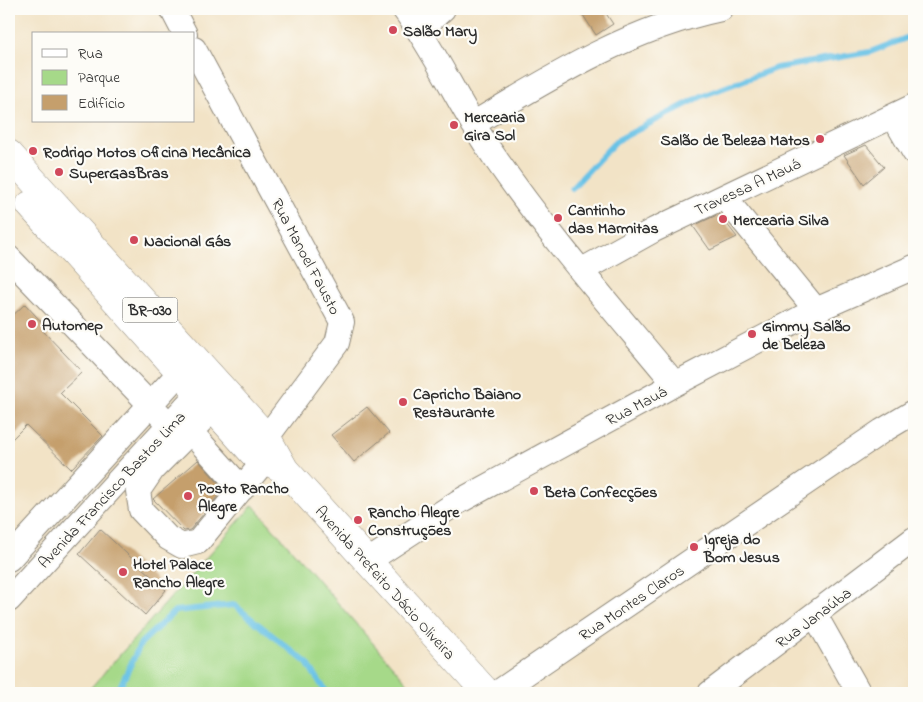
<svg xmlns="http://www.w3.org/2000/svg" width="923" height="702" font-family="'Indie Flower',sans-serif">
	<rect width="100%" height="100%" fill="#fdfcf7"/>
	<filter id="ink" filterUnits="userSpaceOnUse"><feTurbulence type="fractalNoise" baseFrequency=".02" numOctaves="2"/><feDisplacementMap in="SourceGraphic" scale="10" xChannelSelector="R" yChannelSelector="G"/><feConvolveMatrix kernelMatrix="1 2 1 2 8 2 1 2 1" color-interpolation-filters="sRGB"/></filter>
	<filter id="wash" filterUnits="userSpaceOnUse"><feTurbulence type="fractalNoise" baseFrequency=".0096" numOctaves="4" result="noise"/><feDisplacementMap in="SourceGraphic" scale="20" xChannelSelector="R" yChannelSelector="G"/><feGaussianBlur stdDeviation="1.12" result="paint"/><feColorMatrix in="noise" values="0 0 0 0 0 0 0 0 0 0 0 0 0 0 0 0 0 1.4 0 .05"/><feComposite in="paint" operator="in"/></filter>
	<g filter="url(#wash)">
		<rect width="100%" height="100%" fill="#f2e3c6"/>
		<!-- green -->
		<path fill="#a6d989" stroke="#68825a" d="M253 505 416 693H86Z"/>
		<g fill="none" stroke-linecap="round" stroke-linejoin="round">
			<!-- stream -->
			<path stroke="#69c2e6" stroke-width="6" d="M572 188 616 141 702 96 776 68 870 52 914 35
				M117 693 141 643 175 611 234 605 307 663 327 693"/>
		</g>
		<g id="blocks">
			<!-- building -->
			<path fill="#c59f6c" d="M579 9H603L613 24 596 35Z
				M866 145 884 167 864 184 844 155Z
				M719 214 737 237 710 250 693 226Z
				M25 304 46 327 43 331 82 372 60 393 103 436 71 469 26 425 9 442V319Z
				M367 407 389 433 354 462 331 435Z
				M198 460 224 489 190 530 184 531 153 499Z
				M100 529 166 590 145 615 79 554Z"/>
		</g>
	</g>
	<g filter="url(#ink)">
		<use href="#blocks" fill-opacity="0" stroke="#8e8778" stroke-width="1"/>
		<g fill="none" stroke-linecap="round" stroke-linejoin="round">
			<!-- minor casing -->
			<g stroke="#8e8778" stroke-width="26">
				<path id="minor" d="M172 9 185 34
					M404 9C438 55 460 108 493 155 548 235 613 309 675 384
					M420 30 443 9
					M194 49 342 322 337 343 255 453
					M893 116 914 152
					M473 124C551 77 630 28 721 9
					M724 197 816 310
					M9 258 162 417
					M582 270 654 230 914 106
					M213 409 153 469 138 491 141 510 168 538 182 546 198 542 265 460
					M190 431 242 489
					M9 559 192 359
					M368 561 458 502 675 384 816 310 914 267
					M9 600 210 380
					M815 615 859 693
					M497 693 882 431 914 412
					M710 693 914 539"/>
			</g>
			<!-- major casing -->
			<g stroke="#8e8778" stroke-width="29">
				<path id="major" d="M9 154 267 438 285 470 487 693
					M30 205 254 454 285 470"/>
			</g>
			<!-- minor -->
			<use href="#minor" stroke="#fff" stroke-width="24"/>
			<!-- major -->
			<use href="#major" stroke="#fff" stroke-width="28"/>
		</g>
	</g>
	<!-- markers -->
	<g fill="#d1495b" stroke="#fdfcf7" stroke-width="2">
		<circle cx="393" cy="30" r="5"/>
		<circle cx="454" cy="125" r="5"/>
		<circle cx="820" cy="139" r="5"/>
		<circle cx="33" cy="151" r="5"/>
		<circle cx="59" cy="172" r="5"/>
		<circle cx="558" cy="218" r="5"/>
		<circle cx="723" cy="219" r="5"/>
		<circle cx="134" cy="240" r="5"/>
		<circle cx="32" cy="324" r="5"/>
		<circle cx="752" cy="334" r="5"/>
		<circle cx="403" cy="402" r="5"/>
		<circle cx="534" cy="491" r="5"/>
		<circle cx="188" cy="496" r="5"/>
		<circle cx="358" cy="520" r="5"/>
		<circle cx="694" cy="547" r="5"/>
		<circle cx="123" cy="572" r="5"/>
	</g>
	<g text-anchor="middle" stroke-width="4.5" stroke-linejoin="round" paint-order="stroke">
		<!-- shield labels -->
		<rect fill="#fdfcf7" stroke="#6a6a68" stroke-width="1" x="122.5" y="297.5" width="55" height="25" rx="4"/>
		<g font-size="15" font-weight="bold" fill="#2b2b2b">
			<text x="150" y="315">BR-030</text>
		</g>
		<!-- poi labels -->
		<g font-size="16" font-weight="bold" fill="#2b2b2b" stroke="#fdfcf7" text-anchor="start">
			<text x="403" y="36">Salão Mary</text>
			<text x="464" y="122">Mercearia<tspan x="464" dy="18">Gira Sol</tspan></text>
			<text x="810" y="145" text-anchor="end">Salão de Beleza Matos</text>
			<text x="43" y="157">Rodrigo Motos Oficina Mecânica</text>
			<text x="69" y="178">SuperGasBras</text>
			<text x="568" y="215">Cantinho<tspan x="568" dy="18">das Marmitas</tspan></text>
			<text x="733" y="225">Mercearia Silva</text>
			<text x="144" y="246">Nacional Gás</text>
			<text x="42" y="330">Automep</text>
			<text x="762" y="331">Gimmy Salão<tspan x="762" dy="18">de Beleza</tspan></text>
			<text x="413" y="399">Capricho Baiano<tspan x="413" dy="18">Restaurante</tspan></text>
			<text x="198" y="493">Posto Rancho<tspan x="198" dy="18">Alegre</tspan></text>
			<text x="544" y="497">Beta Confecções</text>
			<text x="368" y="517">Rancho Alegre<tspan x="368" dy="18">Construções</tspan></text>
			<text x="704" y="544">Igreja do<tspan x="704" dy="18">Bom Jesus</tspan></text>
			<text x="133" y="569">Hotel Palace<tspan x="133" dy="18">Rancho Alegre</tspan></text>
		</g>
		<!-- street labels -->
		<g font-size="16" fill="#2b2b2b" stroke="#fdfcf7">
			<text transform="translate(747 186) rotate(-25)" y="6">Travessa A Mauá</text>
			<text transform="translate(307 256) rotate(62)" y="6">Rua Manoel Fausto</text>
			<text transform="translate(636 405) rotate(-28)" y="6">Rua Mauá</text>
			<text transform="translate(111 489) rotate(-47)" y="6">Avenida Francisco Bastos Lima</text>
			<text transform="translate(386 582) rotate(48)" y="6">Avenida Prefeito Dácio Oliveira</text>
			<text transform="translate(631 602) rotate(-34)" y="6">Rua Montes Claros</text>
			<text transform="translate(813 617) rotate(-37)" y="6">Rua Janaúba</text>
		</g>
	</g>
	<!-- margin -->
	<rect width="923" height="702" fill="none" stroke="#fdfcf7" stroke-width="30"/>
	<!-- legend -->
	<rect x="32" y="32" width="162" height="90" fill="#fdfcf7" stroke="#a9a8a5"/>
	<rect x="42" y="49" width="25" height="8" fill="#ffffff" stroke="#a9a8a5"/>
	<text x="78" y="58" font-size="15" fill="#2b2b2b">Rua</text>
	<rect x="42" y="70" width="25" height="15" fill="#a6d989" stroke="#a9a8a5"/>
	<text x="78" y="82" font-size="15" fill="#2b2b2b">Parque</text>
	<rect x="42" y="95" width="25" height="15" fill="#c59f6c" stroke="#a9a8a5"/>
	<text x="78" y="108" font-size="15" fill="#2b2b2b">Edifício</text>
</svg>
